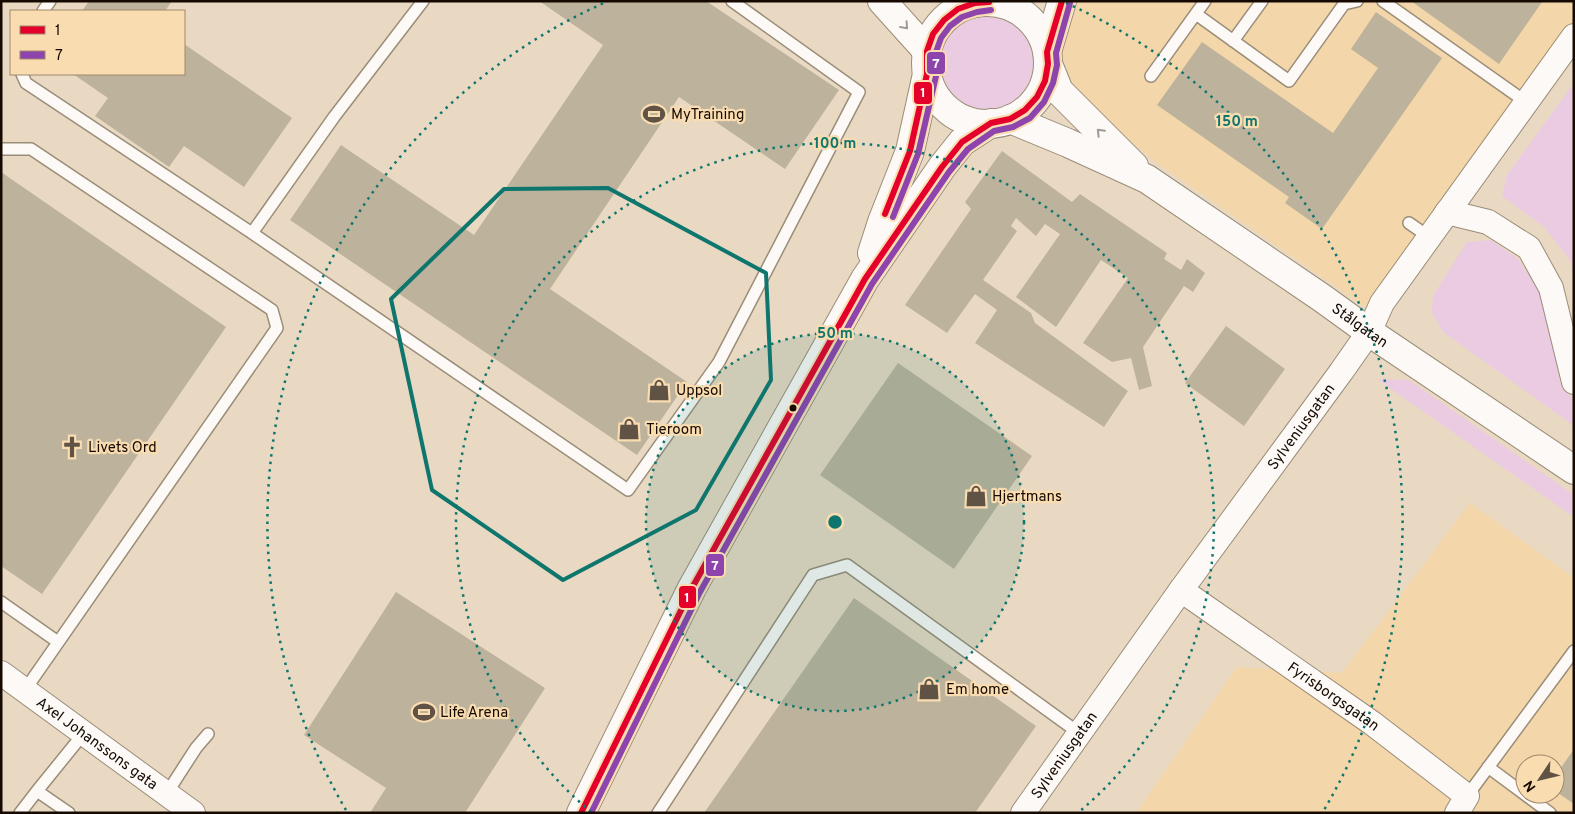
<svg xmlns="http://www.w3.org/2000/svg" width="1575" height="814" font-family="Overpass,sans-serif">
	<rect width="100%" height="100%" fill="#e9d9c2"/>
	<!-- built -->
	<path fill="#f3d6a9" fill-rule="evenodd" d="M1079 1H1574V36L1375 314 1154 161 1074 93 1059 43Z
		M1470 503 1574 578V813H1136L1237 667 1342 673ZM1525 764H1555V794H1525Z"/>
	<!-- green -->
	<path fill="#ebcbe2" d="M941 63a46 46 0 1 1 92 0a46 46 0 1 1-92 0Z
		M1574 83V278L1570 260 1544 227 1502 196 1507 175Z
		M1491 240 1517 258 1541 292 1560 381 1574 401V426L1443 332 1431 311 1434 294 1467 242Z
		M1377 379 1409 380 1574 495V517Z"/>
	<!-- building -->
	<path fill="#bdb39d" d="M89 1H172L165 11H82Z
		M539 1H706L839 90 785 169 679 97 550 289 687 382 637 455 290 220 341 145 474 235 603 45Z
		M1411 1H1541L1542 2 1499 64Z
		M1376 12 1442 58 1322 229 1285 203 1289 197 1157 105 1202 42 1333 133 1378 68 1351 49Z
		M184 44 292 118 244 187 184 146 169 167 95 116 108 98 73 74H184Z
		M1002 151 1072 202 1080 194 1167 253 1164 259 1181 270 1187 259 1205 273 1193 292 1184 286 1143 347 1152 386 1139 390 1131 358 1112 362 1083 343 1128 278 1101 260 1056 327 1016 297 1060 234 1045 224 1036 236 1016 218 1011 226 1017 231 983 280 1031 313 1035 323 1128 391 1104 427 975 343 997 310 975 294 947 333 905 305 971 209 965 202Z
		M1 172 226 327 42 594 1 566Z
		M1226 326 1285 369 1244 426 1185 383Z
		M898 363 1032 456 954 569 820 475Z
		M396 592 545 688 465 813H370L386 788 304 735Z
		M854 598 1036 726 975 813H704Z
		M1574 749V804L1555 791V776Z"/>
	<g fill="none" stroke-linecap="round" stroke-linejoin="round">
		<!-- service casing -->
		<g stroke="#9a8d78" stroke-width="14">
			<path id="service" d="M423 1 334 117 252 233 628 490 719 362 859 92 732 1
				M1383 1 1526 102
				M43 11 50 1
				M1196 14 1289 81 1344 4 1357 1
				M1233 41 1262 1
				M22 74 26 83 252 233
				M1151 76 1205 1
				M1 149H31L272 310 277 328 25 690
				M1409 223 1429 237
				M1 602 58 642
				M1488 767 1550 813
				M167 793 196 748 208 734
				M1467 796 1574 651
				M20 813 37 791
				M69 813 37 791 84 733
				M658 813 813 575 847 565 1079 733"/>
		</g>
		<!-- minor casing -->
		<g stroke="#9a8d78" stroke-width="26">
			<g id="minor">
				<path d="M1447 212 1488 222 1529 248 1551 288 1574 382"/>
				<path id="s1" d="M1181 590 1372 723 1467 796 1457 813"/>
				<path id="s2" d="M1 673 193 813"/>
				<path id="s3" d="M1023 813 1181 590 1341 372 1369 332 1382 303 1574 36"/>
			</g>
		</g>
		<!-- tertiary casing -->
		<g stroke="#9a8d78" stroke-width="30">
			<path id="tertiary" d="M882 1 927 51
				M970 1 975 3
				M1047 52 1062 1"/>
		</g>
		<!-- secondary casing -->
		<g stroke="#9a8d78" stroke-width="30">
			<g id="secondary">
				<circle cx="987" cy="63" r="61"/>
				<path d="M1048 64 1059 91 1134 166"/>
				<path id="s4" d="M1010 119 1068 143 1147 179 1322 298 1369 332 1574 470"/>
				<path d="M872 253 882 222 910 151 927 74"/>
				<path d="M581 813 692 588 865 279 942 167 962 142 991 123"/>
			</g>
		</g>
		<!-- service -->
		<use href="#service" stroke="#fcf9f6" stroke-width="11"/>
		<!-- minor -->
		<use href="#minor" stroke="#fcf9f6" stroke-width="24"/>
		<!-- tertiary -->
		<use href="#tertiary" stroke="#fcf9f6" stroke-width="28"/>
		<!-- secondary -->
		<use href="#secondary" stroke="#fcf9f6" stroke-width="28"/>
		<!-- bus-1 casing -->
		<g stroke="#fadcb1" stroke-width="10">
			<path id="bus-1" d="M885 214 910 151 927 74V51L933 34 944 20 958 9 975 3 989 2
				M581 813 692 588 865 279 942 167 962 142 991 123 1010 119 1025 110 1037 97 1045 81 1048 64 1047 52 1062 1"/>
		</g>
		<!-- bus-2 casing -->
		<g stroke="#fadcb1" stroke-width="10">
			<path id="bus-2" d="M893 217 918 154 936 76V52L941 38 950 26 962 17 977 12 991 10
				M591 813 700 592 872 284 949 172 968 149 994 131 1013 127 1030 118 1044 102 1053 83 1057 65 1056 53 1070 3"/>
		</g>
		<!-- bus-1 -->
		<use href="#bus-1" stroke="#e4002b" stroke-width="6"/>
		<!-- bus-2 -->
		<use href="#bus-2" stroke="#8e44ad" stroke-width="6"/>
	</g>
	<!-- one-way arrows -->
	<defs><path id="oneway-chevron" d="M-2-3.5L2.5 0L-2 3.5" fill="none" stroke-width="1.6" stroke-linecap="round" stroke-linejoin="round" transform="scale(1.25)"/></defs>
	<g stroke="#a09994">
		<use href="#oneway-chevron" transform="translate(905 26) rotate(48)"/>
		<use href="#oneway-chevron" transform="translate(1100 132) rotate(-135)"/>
	</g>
	<!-- marked area -->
	<path fill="none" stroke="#0f766e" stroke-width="4" stroke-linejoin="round" d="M608 188 766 273 771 380 696 510 563 580 432 490 391 299 504 189Z"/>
	<!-- distance rings -->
	<circle cx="835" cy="522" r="189" fill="#0f766e" fill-opacity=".12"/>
	<g fill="none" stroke="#0f766e" stroke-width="2.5" stroke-dasharray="2.5 5">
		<circle cx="835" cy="522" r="189"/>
		<path d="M591 812A379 379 0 1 1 1079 812"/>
		<path d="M346 810A568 568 0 0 1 604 3M1066 3A568 568 0 0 1 1324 810"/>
	</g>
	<!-- icons -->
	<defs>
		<g id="stadium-bare" transform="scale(1.725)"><path d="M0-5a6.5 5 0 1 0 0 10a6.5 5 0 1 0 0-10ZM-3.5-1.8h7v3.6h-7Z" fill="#605244" stroke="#fadcb1" stroke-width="2.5" paint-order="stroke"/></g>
		<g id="shop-bare" transform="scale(1.725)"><path d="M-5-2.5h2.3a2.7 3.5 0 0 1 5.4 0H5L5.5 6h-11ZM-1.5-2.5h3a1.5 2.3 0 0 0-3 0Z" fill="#605244" stroke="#fadcb1" stroke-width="2.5" paint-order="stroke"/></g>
		<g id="church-bare" transform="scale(1.725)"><path d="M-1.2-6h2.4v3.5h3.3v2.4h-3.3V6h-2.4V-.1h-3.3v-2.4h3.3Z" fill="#605244" stroke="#fadcb1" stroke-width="2.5" paint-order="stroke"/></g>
	</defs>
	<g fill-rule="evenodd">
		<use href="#stadium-bare" x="654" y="114"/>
		<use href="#shop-bare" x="659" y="390"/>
		<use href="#shop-bare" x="629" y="429"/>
		<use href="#church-bare" x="72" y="447"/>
		<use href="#shop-bare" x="976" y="496"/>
		<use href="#shop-bare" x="929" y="689"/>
		<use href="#stadium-bare" x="424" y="712"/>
	</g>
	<!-- markers -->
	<circle fill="#160a00" stroke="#fadcb1" stroke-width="2" cx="793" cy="408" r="4.5"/>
	<g text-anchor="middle" stroke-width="4.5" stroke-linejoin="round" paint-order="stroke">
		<!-- poi labels -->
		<g font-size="15" fill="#160a00" stroke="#fadcb1" text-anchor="start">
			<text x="671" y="119">MyTraining</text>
			<text x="676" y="395">Uppsol</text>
			<text x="646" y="434">Tieroom</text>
			<text x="88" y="452">Livets Ord</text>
			<text x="992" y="501">Hjertmans</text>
			<text x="946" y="694">Em home</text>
			<text x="440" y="717">Life Arena</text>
		</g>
		<!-- street labels -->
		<g font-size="15" fill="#160a00" stroke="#fadcb1">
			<text dy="5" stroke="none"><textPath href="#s4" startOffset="408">Stålgatan</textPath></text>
			<text dy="5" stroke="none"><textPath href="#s3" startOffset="476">Sylveniusgatan</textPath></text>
			<text dy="5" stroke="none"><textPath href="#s1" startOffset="186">Fyrisborgsgatan</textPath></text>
			<text dy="5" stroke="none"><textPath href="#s2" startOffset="119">Axel Johanssons gata</textPath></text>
			<text dy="5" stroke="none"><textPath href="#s3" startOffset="71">Sylveniusgatan</textPath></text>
		</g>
	</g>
	<circle cx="835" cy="522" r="8" fill="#0f766e" stroke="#fadcb1" stroke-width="2.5"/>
	<g font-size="15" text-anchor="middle" font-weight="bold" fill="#0f766e" stroke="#fadcb1" stroke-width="4.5" stroke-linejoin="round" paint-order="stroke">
		<text x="1237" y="126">150 m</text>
		<text x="835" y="148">100 m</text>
		<text x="835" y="338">50 m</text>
	</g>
	<g stroke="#fadcb1" stroke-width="2">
		<rect x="926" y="51" width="20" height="24" rx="5" fill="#8e44ad"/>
		<rect x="913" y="81" width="20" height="24" rx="5" fill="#e4002b"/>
		<rect x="705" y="553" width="20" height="24" rx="5" fill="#8e44ad"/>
		<rect x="678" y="585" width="19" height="24" rx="5" fill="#e4002b"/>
	</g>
	<g font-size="14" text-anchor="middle" font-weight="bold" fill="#fff">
		<text x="936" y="68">7</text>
		<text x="923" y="97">1</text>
		<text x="715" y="570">7</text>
		<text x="687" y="602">1</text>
	</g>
	<!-- border -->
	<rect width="1575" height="814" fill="none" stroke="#160a00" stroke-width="5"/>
	<!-- legend -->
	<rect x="10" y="10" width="175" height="65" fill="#fadcb1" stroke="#9f886a"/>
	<rect x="20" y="26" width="25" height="8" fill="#e4002b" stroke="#9f886a"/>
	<text x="55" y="35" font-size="15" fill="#160a00">1</text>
	<rect x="20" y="51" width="25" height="8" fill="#8e44ad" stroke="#9f886a"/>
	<text x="55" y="60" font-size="15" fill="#160a00">7</text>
	<!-- north arrow -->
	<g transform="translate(1540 779) rotate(235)"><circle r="24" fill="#fadcb1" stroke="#9f886a"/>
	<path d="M0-4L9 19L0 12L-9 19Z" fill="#605244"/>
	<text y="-8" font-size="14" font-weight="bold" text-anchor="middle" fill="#160a00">N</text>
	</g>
</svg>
